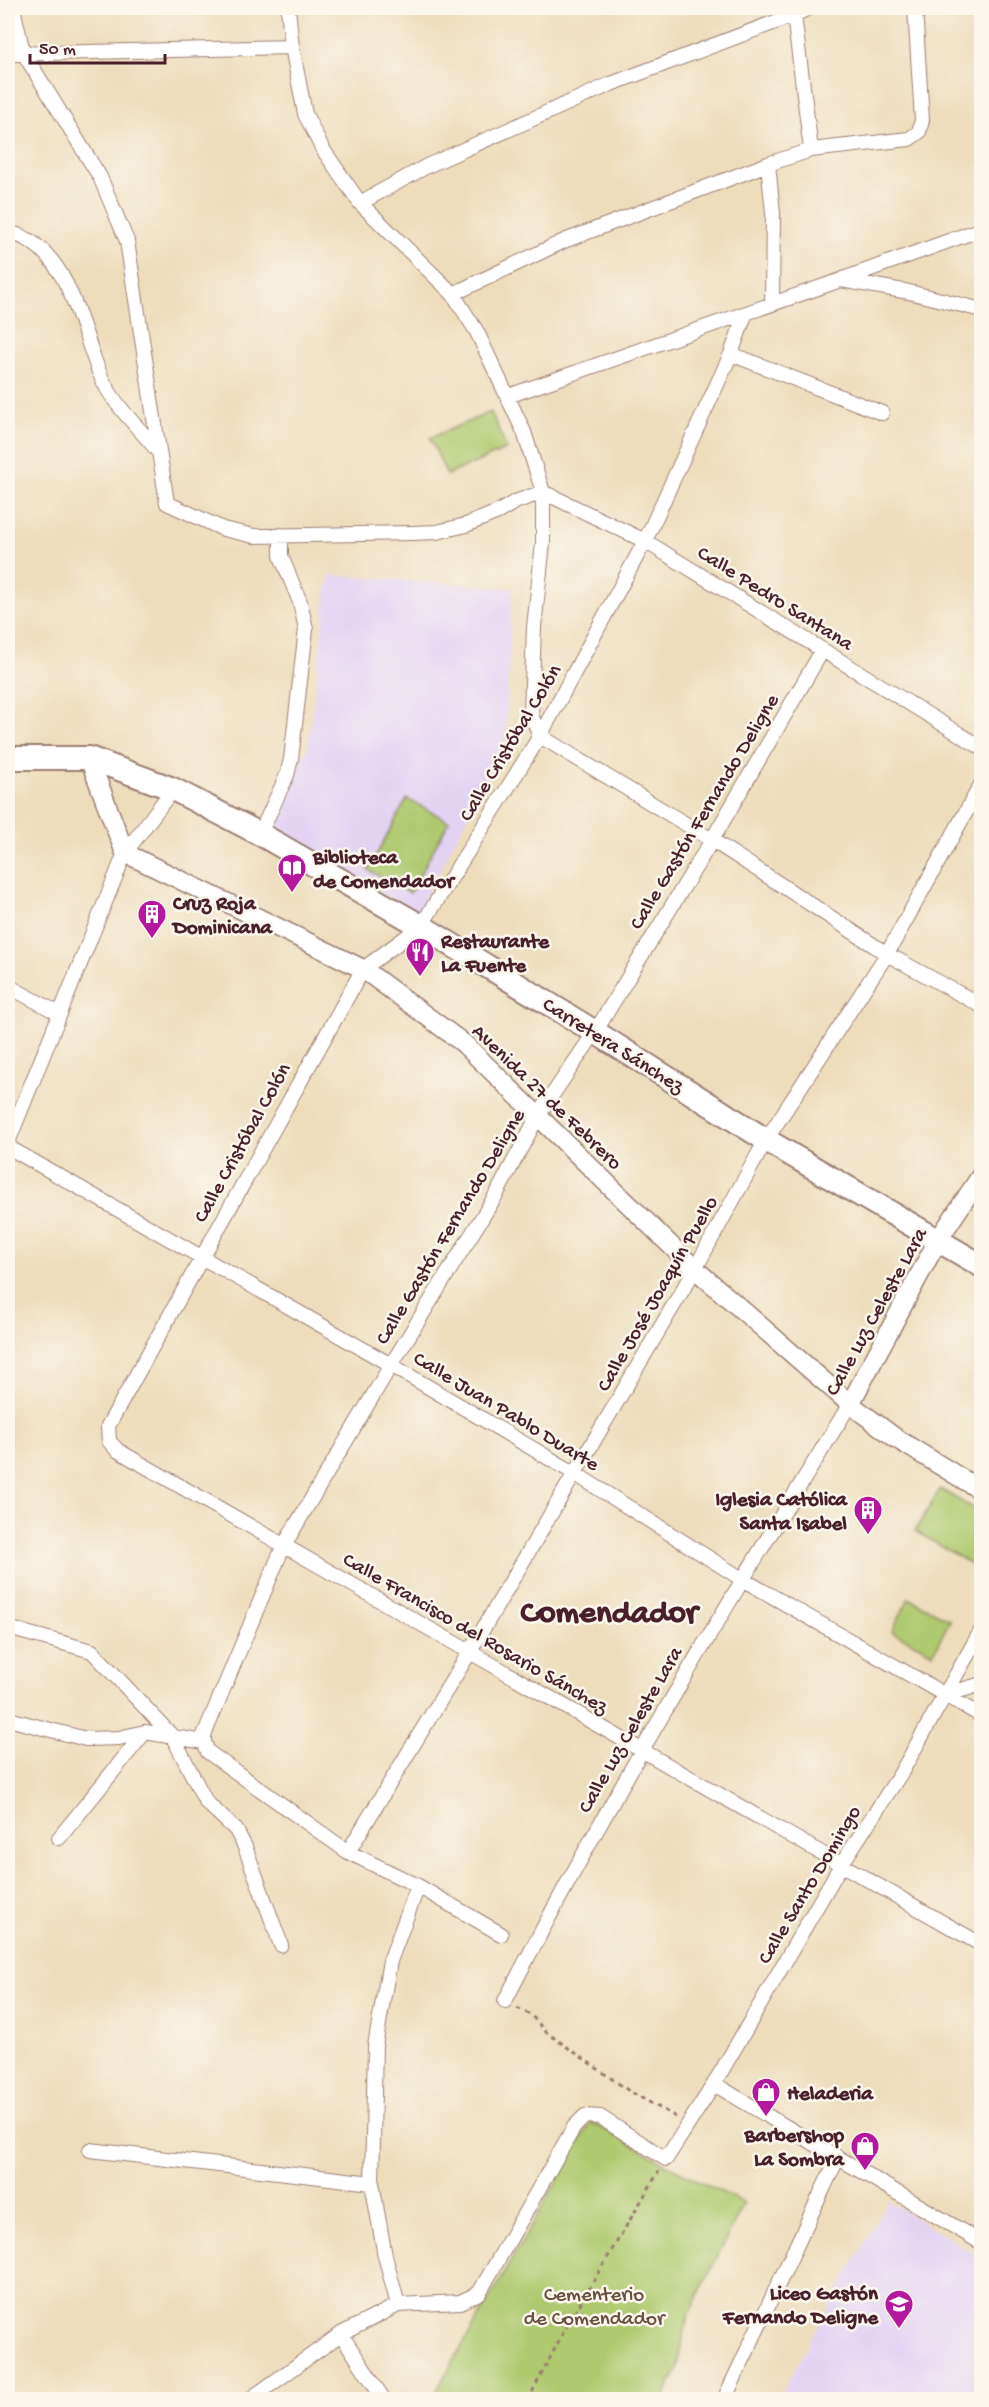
<svg xmlns="http://www.w3.org/2000/svg" width="989" height="2407" font-family="'Gochi Hand',sans-serif">
	<rect width="100%" height="100%" fill="#fbf7ec"/>
	<filter id="ink" filterUnits="userSpaceOnUse"><feTurbulence type="fractalNoise" baseFrequency=".0167" numOctaves="2"/><feDisplacementMap in="SourceGraphic" scale="12" xChannelSelector="R" yChannelSelector="G"/><feConvolveMatrix kernelMatrix="1 2 1 2 8 2 1 2 1" color-interpolation-filters="sRGB"/></filter>
	<filter id="wash" filterUnits="userSpaceOnUse"><feTurbulence type="fractalNoise" baseFrequency=".008" numOctaves="4" result="noise"/><feDisplacementMap in="SourceGraphic" scale="24" xChannelSelector="R" yChannelSelector="G"/><feGaussianBlur stdDeviation="1.35" result="paint"/><feColorMatrix in="noise" values="0 0 0 0 0 0 0 0 0 0 0 0 0 0 0 0 0 1.4 0 .05"/><feComposite in="paint" operator="in"/></filter>
	<g filter="url(#wash)">
		<rect width="100%" height="100%" fill="#edddbb"/>
		<!-- built -->
		<path fill="#e3d3f3" d="M329 575 512 588 505 748 416 914 267 828 308 747Z
			M888 2201 981 2258V2399H778Z"/>
		<!-- green -->
		<path fill="#afc96e" stroke="#7c744c" stroke-width="1.5" d="M491 412 507 449 447 475 430 438Z
			M407 799 449 821 410 893 368 870Z
			M940 1489 981 1513V1570L915 1531Z
			M909 1598 950 1620 933 1653 892 1632Z
			M591 2122 679 2171 744 2203 688 2316 677 2370 663 2399 431 2400Z"/>
	</g>
	<g filter="url(#ink)">
		<g fill="none" stroke-linecap="round" stroke-linejoin="round">
			<!-- minor casing -->
			<g stroke="#9c7e73" stroke-width="16">
				<path id="minor" d="M13 8 23 52 100 177 127 241 167 503 223 529 254 536 412 533 437 532 466 525 498 512 515 502 543 492 645 541 982 748
					M288 8 292 47 305 114 322 148 360 203 453 294 477 332 524 432 543 492V543L534 627 531 715 540 736 712 840 887 954 982 1006
					M8 54 292 47
					M811 150 909 139 919 132 922 120 915 8
					M360 203 427 166 611 84 794 15 809 8
					M8 232C71 246 80 332 103 381 116 407 139 428 157 450
					M843 279 982 229
					M453 294 564 241 768 164
					M772 302 773 213 768 164 811 150 794 15
					M745 315 731 354 645 541 540 736 421 926 363 969 108 1426 109 1441 117 1450 982 1945
					M731 354 882 413
					M508 396 841 280 909 292 982 310
					M260 834 287 775 291 759 306 629 300 602 281 556V535
					M8 986 60 1014
					M8 1142 125 853 173 789
					M8 1147 391 1365 574 1473 742 1579 982 1716
					M8 1628 92 1651 173 1737 206 1802 236 1830 245 1847 281 1945
					M945 1695 982 1684
					M8 1719 86 1739 119 1738 145 1732 204 1742
					M59 1838 145 1732
					M348 1852 469 1653 695 1269 766 1140 887 954 982 783
					M501 1934 418 1886 348 1852 208 1752 204 1742V1735L283 1547 391 1365 496 1195 538 1116 595 1032 712 840 822 651
					M505 2001C610 1797 729 1600 850 1404
					M714 2084 982 2243
					M90 2150 372 2183
					M398 2305 385 2256 372 2183 375 2046 390 1961 418 1886
					M341 2334 384 2400
					M249 2400 341 2334 398 2305 460 2302 479 2293 574 2127 585 2116 600 2117 666 2159 714 2084 841 1865 901 1773 982 1629
					M724 2400 838 2157"/>
			</g>
			<!-- tertiary casing -->
			<g stroke="#9c7e73" stroke-width="21">
				<path id="tertiary" d="M89 758 125 853 363 969 463 1043 695 1269 850 1404 897 1439 982 1491
					M850 1404 938 1240 982 1174"/>
			</g>
			<!-- primary casing -->
			<g stroke="#9c7e73" stroke-width="26">
				<path id="primary" d="M8 758H89L173 789 260 834 421 926 595 1032 766 1140 982 1266"/>
			</g>
			<!-- path -->
			<path stroke="#9c7e73" stroke-width="3" stroke-dasharray="4.5 4.5" stroke-linecap="butt" d="M517 2008 531 2015 546 2032 629 2091 676 2117
				M528 2400 565 2329 659 2171"/>
			<!-- minor -->
			<use href="#minor" stroke="#fff" stroke-width="14"/>
			<!-- tertiary -->
			<use href="#tertiary" stroke="#fff" stroke-width="18"/>
			<!-- primary -->
			<use href="#primary" stroke="#fff" stroke-width="22"/>
		</g>
	</g>
	<!-- icons -->
	<defs>
		<g id="library-pin" transform="scale(1.5)"><path d="M0 17L-7.5 6A9.5 9.5 0 1 1 7.5 6Z" fill="#b5179e" stroke="#fbf7ec"/><path d="M-6-4Q-3-5.5-.7-3.5V5Q-3 3-6 4ZM6-4Q3-5.5 .7-3.5V5Q3 3 6 4Z" fill="#fff"/></g>
		<g id="building-pin" transform="scale(1.5)"><path d="M0 17L-7.5 6A9.5 9.5 0 1 1 7.5 6Z" fill="#b5179e" stroke="#fbf7ec"/><path d="M-4-6H4V6H1V3H-1V6H-4ZM-2.5-4.3h1.7v1.8h-1.7ZM.8-4.3h1.7v1.8H.8ZM-2.5-1h1.7V.8h-1.7ZM.8-1h1.7V.8H.8Z" fill="#fff"/></g>
		<g id="restaurant-pin" transform="scale(1.5)"><path d="M0 17L-7.5 6A9.5 9.5 0 1 1 7.5 6Z" fill="#b5179e" stroke="#fbf7ec"/><path d="M-5-6h1v4h1v-4h1v4h1v-4h1v5L-1.5 .5V6h-2V.5L-5-1ZM5-6V6H3V1.5H1.5Q1.5-4 5-6Z" fill="#fff"/></g>
		<g id="shop-pin" transform="scale(1.5)"><path d="M0 17L-7.5 6A9.5 9.5 0 1 1 7.5 6Z" fill="#b5179e" stroke="#fbf7ec"/><path d="M-5-2.5h2.3a2.7 3.5 0 0 1 5.4 0H5L5.5 6h-11ZM-1.5-2.5h3a1.5 2.3 0 0 0-3 0Z" fill="#fff"/></g>
		<g id="school-pin" transform="scale(1.5)"><path d="M0 17L-7.5 6A9.5 9.5 0 1 1 7.5 6Z" fill="#b5179e" stroke="#fbf7ec"/><path d="M0-5L7-2L0 1L-7-2ZM-4 1L0 2.5L4 1V4Q0 6-4 4Z" fill="#fff"/></g>
	</defs>
	<g fill-rule="evenodd">
		<use href="#library-pin" x="292" y="868"/>
		<use href="#building-pin" x="152" y="914"/>
		<use href="#restaurant-pin" x="420" y="952"/>
		<use href="#building-pin" x="868" y="1510"/>
		<use href="#shop-pin" x="766" y="2092"/>
		<use href="#shop-pin" x="865" y="2146"/>
		<use href="#school-pin" x="899" y="2304"/>
	</g>
	<g text-anchor="middle" stroke-width="5" stroke-linejoin="round" paint-order="stroke">
		<!-- street labels -->
		<g font-size="21" fill="#4a1f2b" stroke="#fbf7ec">
			<text transform="translate(776 597) rotate(32)" y="7">Calle Pedro Santana</text>
			<text transform="translate(509 742) rotate(-59)" y="7">Calle Cristóbal Colón</text>
			<text transform="translate(703 811) rotate(-59)" y="7">Calle Gastón Fernando Deligne</text>
			<text transform="translate(614 1044) rotate(32)" y="7">Carretera Sánchez</text>
			<text transform="translate(548 1096) rotate(44)" y="7">Avenida 27 de Febrero</text>
			<text transform="translate(241 1142) rotate(-61)" y="7">Calle Cristóbal Colón</text>
			<text transform="translate(449 1226) rotate(-59)" y="7">Calle Gastón Fernando Deligne</text>
			<text transform="translate(656 1293) rotate(-60)" y="7">Calle José Joaquín Puello</text>
			<text transform="translate(875 1311) rotate(-61)" y="7">Calle Luz Celeste Lara</text>
			<text transform="translate(507 1410) rotate(31)" y="7">Calle Juan Pablo Duarte</text>
			<text transform="translate(476 1632) rotate(30)" y="7">Calle Francisco del Rosario Sánchez</text>
			<text transform="translate(629 1729) rotate(-60)" y="7">Calle Luz Celeste Lara</text>
			<text transform="translate(808 1884) rotate(-59)" y="7">Calle Santo Domingo</text>
		</g>
		<!-- poi labels -->
		<g font-size="21" font-weight="bold" fill="#4a1f2b" stroke="#fbf7ec" text-anchor="start">
			<text x="313" y="863">Biblioteca<tspan x="313" dy="24">de Comendador</tspan></text>
			<text x="173" y="909">Cruz Roja<tspan x="173" dy="24">Dominicana</tspan></text>
			<text x="441" y="947">Restaurante<tspan x="441" dy="24">La Fuente</tspan></text>
			<text x="847" y="1505" text-anchor="end">Iglesia Católica<tspan x="847" dy="24">Santa Isabel</tspan></text>
			<text x="787" y="2099">Heladeria</text>
			<text x="844" y="2141" text-anchor="end">Barbershop<tspan x="844" dy="24">La Sombra</tspan></text>
			<text x="878" y="2299" text-anchor="end">Liceo Gastón<tspan x="878" dy="24">Fernando Deligne</tspan></text>
		</g>
		<!-- park labels -->
		<g font-size="21" fill="#68523f" stroke="#fbf7ec">
			<text x="594" y="2300">Cementerio<tspan x="594" dy="24">de Comendador</tspan></text>
		</g>
		<!-- town labels -->
		<g font-size="33" font-weight="bold" fill="#4a1f2b" stroke="#fbf7ec">
			<text x="609" y="1621">Comendador</text>
		</g>
	</g>
	<!-- margin -->
	<rect width="989" height="2407" fill="none" stroke="#fbf7ec" stroke-width="30"/>
	<!-- scale -->
	<path d="M30 54v9h135v-9" fill="none" stroke="#4a1f2b" stroke-width="3"/>
	<text x="39" y="54" font-size="18" fill="#4a1f2b" stroke="#fbf7ec" stroke-width="4.5" paint-order="stroke">50 m</text>
</svg>
